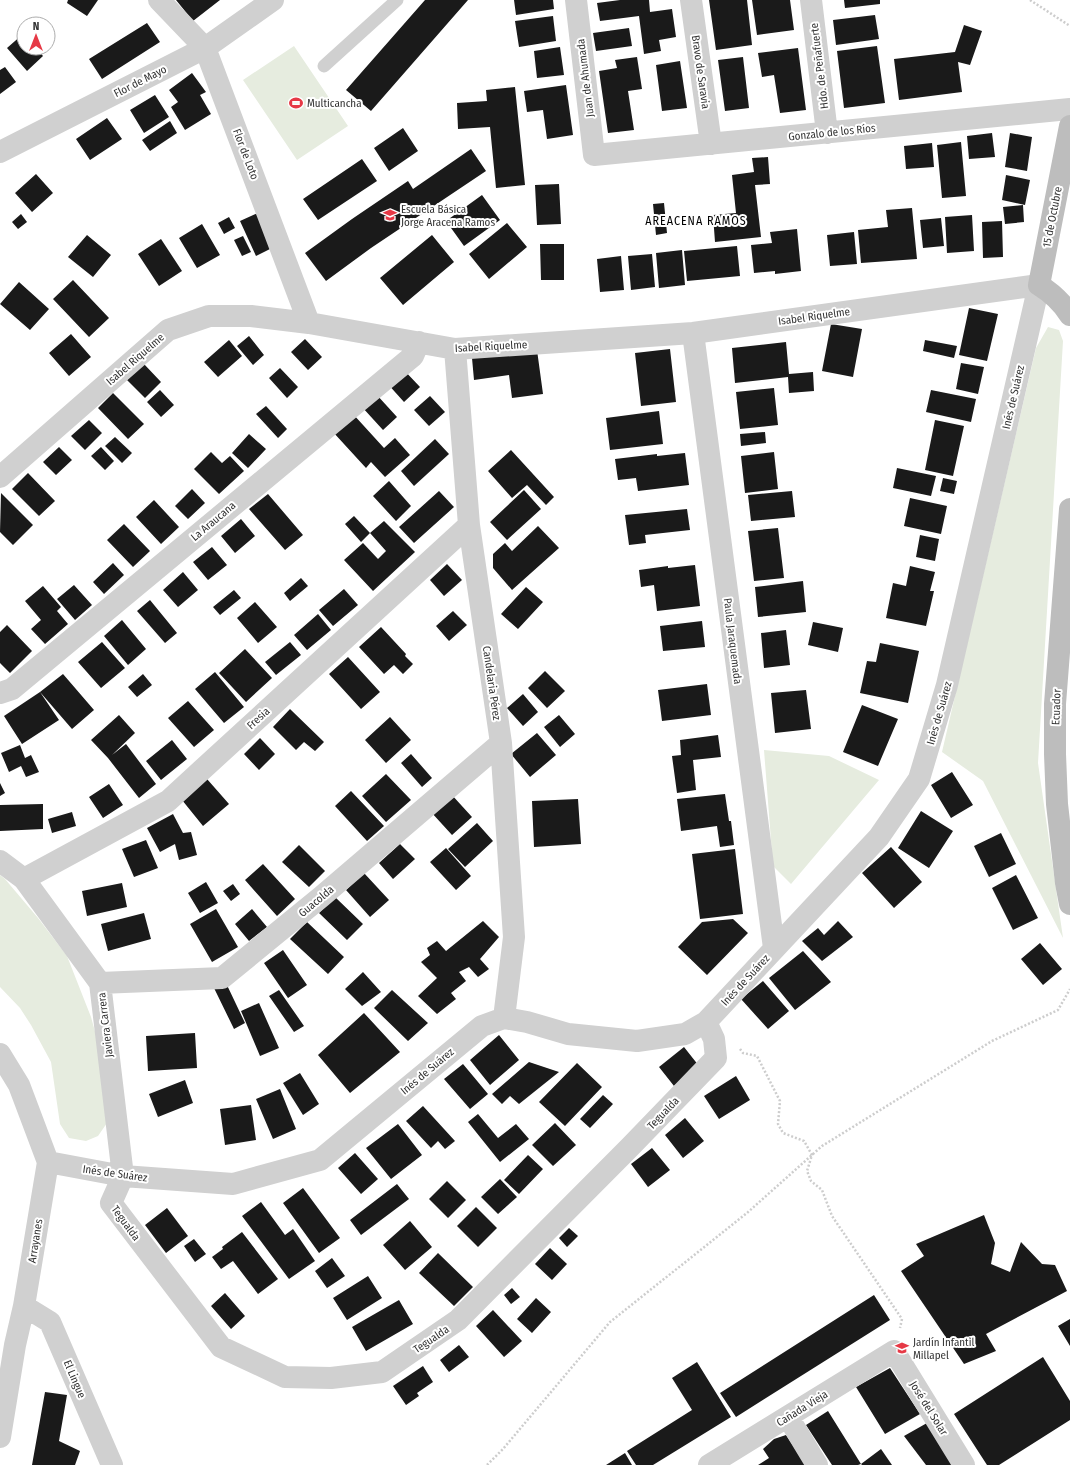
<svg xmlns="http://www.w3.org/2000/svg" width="1070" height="1465" font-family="'Fira Sans Condensed',sans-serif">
	<rect width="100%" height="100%" fill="#fff"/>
	<!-- green -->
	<path fill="#e6ecdf" d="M294 46 348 126 297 160 243 80Z
		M1048 327 1059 330 1063 341 1038 763 1063 938 983 781 942 752 1036 348Z
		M764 750 829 756 879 780 791 884 773 866Z
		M0 875 5 879 38 918 67 956 91 1017 105 1068 107 1123 98 1136 86 1141 69 1138 60 1124 51 1062 31 1025 20 1008 0 987Z"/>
	<!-- building -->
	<path fill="#1a1a1a" d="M68 0H98L87 16 67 3Z
		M176 0H220L193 21Z
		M425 0H468L371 111 346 90Z
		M514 0H553L554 9 516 15Z
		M620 0H649L650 12 672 9 676 37 659 40 661 51 644 54 639 16 600 21 597 3Z
		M709 0H747L752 45 716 50Z
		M752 0H790L794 30 757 35Z
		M844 0H880V4L845 8Z
		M875 15 879 39 836 45 833 20Z
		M553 16 556 41 519 47 515 21Z
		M147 23 160 42 102 79 89 59Z
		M964 25 982 31 970 65 958 62 962 92 899 100 894 59 955 52Z
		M629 28 632 46 596 51 593 33Z
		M23 34 24 48H36L43 56 27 71 7 48Z
		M877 46 885 103 844 108 837 51Z
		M560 47 564 75 537 78 534 51Z
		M798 48 806 110 780 113 774 75 762 77 758 53Z
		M637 57 642 89 628 91 634 130 608 133 599 71 617 68 615 60Z
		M743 57 749 108 725 111 718 60Z
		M680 61 687 108 662 111 656 65Z
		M5 67 16 82 0 94V70Z
		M192 73 206 92 200 95 211 114 185 130 171 107 178 102 169 90Z
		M566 85 573 135 547 139 543 110 527 112 524 91Z
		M515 87 525 185 496 188 490 127 458 129 457 103 487 101 486 90Z
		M155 95 169 117 144 133 130 110Z
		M107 118 122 139 90 160 76 139Z
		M170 121 177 133 150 151 142 140Z
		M403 128 418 151 389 171 374 148Z
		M992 133 995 157 969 159 967 136Z
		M1010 133 1032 137 1027 171 1005 167Z
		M961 142 966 196 942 198 937 145Z
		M932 143 934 167 906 169 904 146Z
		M471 149 486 171 371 248 326 281 305 253 352 219 408 181 413 189Z
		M768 157 770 184 755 185 761 237 715 242 713 215 736 213 732 175 754 172 752 158Z
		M362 159 377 181 318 220 303 199Z
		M36 174 53 193 32 212 15 193Z
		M1006 175 1030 180 1025 205 1002 200Z
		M559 184 561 224 537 225 535 185Z
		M482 195 500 220 464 246 446 221Z
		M664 203 667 233 656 235 653 204Z
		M1023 205 1024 222 1005 224 1003 207Z
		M912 208 917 259 861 263 858 230 888 227 886 210Z
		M262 211 278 245 256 256 240 221Z
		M21 214 27 222 18 229 12 222Z
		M972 215 974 251 947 253 945 217Z
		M229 217 235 228 224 234 218 223Z
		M941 218 944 246 923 248 920 220Z
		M1002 221 1003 257 983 258 982 222Z
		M507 223 527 247 489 279 469 254Z
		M202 224 220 255 197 268 179 238Z
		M797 229 801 271 775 274V271L754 273 751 245 772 243 770 232Z
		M854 232 857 264 830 266 827 235Z
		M87 235 111 255 93 277 68 257Z
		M432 235 454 262 403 305 380 278Z
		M243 236 251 252 242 256 234 240Z
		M161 239 182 271 159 286 138 254Z
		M540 244H564V280H541Z
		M737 246 740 276 687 281 684 251Z
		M682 250 685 285 659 288 656 253Z
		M652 254 655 287 631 290 628 256Z
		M621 256 624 290 600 292 597 259Z
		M73 280 109 318 89 337 53 299Z
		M19 282 49 309 30 330 0 304Z
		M969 308 998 314 987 361 959 355Z
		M831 324 862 329 853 377 822 371Z
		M71 334 91 357 69 376 49 353Z
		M249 336 264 355 253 365 237 346Z
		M305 339 322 357 308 370 291 352Z
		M229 340 242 356 218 377 204 362Z
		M925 340 957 346 954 358 923 351Z
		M786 342 789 374 813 372 814 391 789 393 788 377 735 383 732 348Z
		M670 349 676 402 641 406 635 353Z
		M537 350 543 394 512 398 509 375 474 380 472 358Z
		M961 363 984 367 978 394 956 389Z
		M144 364 161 382 145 398 127 380Z
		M280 368 298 387 287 398 269 378Z
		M402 368 420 387 404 402 386 382Z
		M774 388 778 425 740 429 736 392Z
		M160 390 174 405 161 417 147 402Z
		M931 390 976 399 971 422 926 412Z
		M113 393 144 424 128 439 98 408Z
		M376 394 397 417 383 430 362 407Z
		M430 396 445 412 429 426 414 410Z
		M266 406 287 429 278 438 256 414Z
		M659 411 663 444 610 450 606 418Z
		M353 414 384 448 395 438 410 455 385 477 371 462 366 468 333 432Z
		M89 420 102 433 85 450 71 436Z
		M935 420 964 426 953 476 925 470Z
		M765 432 766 443 741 446 740 434Z
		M249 434 266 449 248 468 232 453Z
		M115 437 132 453 122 463 105 446Z
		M435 439 449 454 414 486 401 471Z
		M59 447 72 460 56 475 43 462Z
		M101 447 114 461 105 470 91 456Z
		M511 450 554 497 546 505 527 485 512 498 488 471Z
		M211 452 222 463 230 456 244 471 219 494 194 469Z
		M774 452 778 489 745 493 741 456Z
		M685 453 689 485 638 491 636 478 618 480 615 459 657 454V456Z
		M897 468 936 476 931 496 893 488Z
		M28 473 55 501 39 516 12 489Z
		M943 478 957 481 954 494 940 491Z
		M389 481 411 506 396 521 373 496Z
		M192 489 205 503 188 519 175 506Z
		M524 490 541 509 507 540 490 522Z
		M439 491 454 507 414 543 399 527Z
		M792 491 795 517 751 521 748 495Z
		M1 493 33 525 13 545 0 532Z
		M268 494 303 535 285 550 249 509Z
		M910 498 947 506 941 534 904 526Z
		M154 500 179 527 161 544 136 517Z
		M687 509 690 530 645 535 646 543 629 545 625 515Z
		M354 516 370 533 361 542 345 524Z
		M241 519 255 536 235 553 221 536Z
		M384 521 415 552 373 591 344 560 363 543 378 559 386 551 370 533Z
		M124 524 150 551 133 567 107 540Z
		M538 526 559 548 512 590 493 568V554L505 543 512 551Z
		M778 528 784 578 754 581 748 531Z
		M920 535 939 539 935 561 916 557Z
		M212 547 227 565 208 580 193 562Z
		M113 563 124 575 104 594 93 582Z
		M447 564 462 580 444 596 430 580Z
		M695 565 700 606 657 611 654 585 641 587 639 570 668 566V568Z
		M910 566 935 572 930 591H934L926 626 886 618 893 583 906 586Z
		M183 572 198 590 178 607 163 590Z
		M301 578 308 586 290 601 284 593Z
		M803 581 806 612 758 617 755 587Z
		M74 585 92 605 75 620 57 599Z
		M43 586 61 607 57 611 68 624 45 644 31 629 41 620 25 601Z
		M526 587 543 602 518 629 501 614Z
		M344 589 358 605 333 626 319 610Z
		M234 590 241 598 220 615 213 607Z
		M150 600 177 633 165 643 137 611Z
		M255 602 277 627 258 643 237 618Z
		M453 611 467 625 449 641 436 626Z
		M318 614 331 630 307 650 294 635Z
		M122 620 146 649 128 665 104 636Z
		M702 621 705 647 663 651 660 626Z
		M813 622 843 628 838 652 808 645Z
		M7 625 32 651 10 673 0 663V632Z
		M381 627 406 654 405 656 413 664 403 674 394 665 384 674 359 647Z
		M786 630 790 665 764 668 761 633Z
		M102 642 125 668 101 688 78 662Z
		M290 642 301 655 276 675 265 662Z
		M880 643 919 651 908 703 860 693 867 661 876 662Z
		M245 649 272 678 246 702 219 673Z
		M348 657 380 692 361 709 329 674Z
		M545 671 565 691 547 708 528 688Z
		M215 672 244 707 224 723 195 689Z
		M63 674 94 710 72 729 40 692Z
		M143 674 152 685 137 697 128 687Z
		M707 684 711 715 662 721 658 690Z
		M806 690 811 729 775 733 771 693Z
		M40 692 59 720 22 744 4 716Z
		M523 694 538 712 523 726 507 708Z
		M188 701 214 730 194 747 168 718Z
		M862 705 898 719 878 766 843 752Z
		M290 709 324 742 315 751 304 742 296 750 273 727Z
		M119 715 135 733 112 755 126 744 156 784 139 798 108 758 91 740Z
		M559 715 575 734 560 747 544 727Z
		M390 717 411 740 386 763 365 740Z
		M537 733 556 755 530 777 511 754Z
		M718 735 721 757 693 760 696 790 677 793 672 756 681 755 680 740Z
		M260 738 275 754 259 770 244 754Z
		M172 740 187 759 161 780 146 761Z
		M20 745 25 758 31 755 39 772 26 777 21 766 9 772 1 753Z
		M411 754 432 778 422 787 401 763Z
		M952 772 973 805 951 818 931 785Z
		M386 774 411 800 386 822 362 796Z
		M207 779 229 804 203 826 182 800Z
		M0 783 5 793 0 796Z
		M109 784 123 805 103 818 89 797Z
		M351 791 384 826 367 841 335 806Z
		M451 794 472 817 452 835 431 812Z
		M725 794 729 821H731L734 845 720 847 717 826 681 831 677 799Z
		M578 799 581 844 534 847 532 801Z
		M43 804V829L0 831V805Z
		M921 811 953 831 929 868 898 848Z
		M72 812 76 826 52 833 48 819Z
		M173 814 183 833 191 832 197 855 179 860 175 844 160 852 147 828Z
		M477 823 493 841 465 867 448 849Z
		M1001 833 1016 864 989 877 974 846Z
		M146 840 158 868 134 877 122 849Z
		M400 844 415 859 393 879 379 863Z
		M299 845 325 871 309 887 282 862Z
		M891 847 922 882 894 908 862 873Z
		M446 848 471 876 456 890 430 862Z
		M735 849 743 914 700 919 692 854Z
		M263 864 295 899 277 916 245 880Z
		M364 873 389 900 370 917 346 890Z
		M1016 875 1038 918 1013 930 992 888Z
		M206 882 218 903 200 913 188 893Z
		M122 883 127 907 87 916 82 891Z
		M233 884 240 894 231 901 223 891Z
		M335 897 363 924 347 940 319 913Z
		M216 909 238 947 212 962 190 924Z
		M252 909 267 927 249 941 235 924Z
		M144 913 151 939 108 951 101 924Z
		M733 919 748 933 707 975 678 947 702 922Z
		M483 921 499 937 480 959 489 969 478 977 469 967 459 972 466 981 451 993 456 999 437 1014 418 996 437 978 421 962 430 955 427 948 437 941 446 951Z
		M838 921 853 937 822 961 802 941 818 928 824 935Z
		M307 922 344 957 328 974 290 939Z
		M1040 943 1062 969 1043 985 1021 959Z
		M283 950 307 985 288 998 264 963Z
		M803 951 831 982 795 1010 769 978Z
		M363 972 381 992 362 1006 345 989Z
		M763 981 789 1011 768 1029 741 999Z
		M226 983 245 1023 234 1029 214 988Z
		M279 990 304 1026 294 1032 269 996Z
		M392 990 428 1023 408 1041 374 1008Z
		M259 1003 279 1048 260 1056 241 1011Z
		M364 1013 400 1052 350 1093 318 1055Z
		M195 1033 197 1068 148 1071 146 1036Z
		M499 1035 519 1060 490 1085 470 1060Z
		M684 1047 699 1066 674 1086 659 1067Z
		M529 1062 559 1072 519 1104 510 1096 502 1104 492 1094Z
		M577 1063 602 1087 565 1126 539 1102Z
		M463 1064 488 1094 470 1109 444 1079Z
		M300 1073 319 1104 303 1115 283 1083Z
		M736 1076 750 1100 719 1119 704 1096Z
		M185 1080 193 1103 158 1117 149 1094Z
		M280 1089 296 1129 273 1139 256 1099Z
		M603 1095 613 1104 590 1128 580 1119Z
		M251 1105 256 1140 225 1145 220 1109Z
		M423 1106 455 1141 445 1149 438 1141 431 1148 406 1121Z
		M478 1114 498 1138 516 1124 529 1139 500 1162 468 1122Z
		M685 1118 704 1141 683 1158 665 1135Z
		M555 1123 576 1145 553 1166 532 1145Z
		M398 1124 422 1155 391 1179 366 1148Z
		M652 1148 670 1170 648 1187 631 1164Z
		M355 1153 378 1179 361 1194 338 1168Z
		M528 1155 543 1169 519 1194 504 1180Z
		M500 1179 517 1197 498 1214 481 1197Z
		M447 1181 466 1200 448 1218 429 1199Z
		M397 1184 409 1199 361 1235 350 1220Z
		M303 1188 340 1238 319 1253 283 1203Z
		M261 1202 285 1235 293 1229 315 1261 289 1279 242 1216Z
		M476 1207 497 1228 478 1247 457 1226Z
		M167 1208 188 1236 166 1253 145 1225Z
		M984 1215 995 1243 991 1264 1010 1272 1021 1242 1042 1264 1055 1265 1067 1291 986 1334 996 1351 964 1364 901 1271 924 1256 916 1244Z
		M410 1221 432 1247 405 1270 383 1245Z
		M569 1228 578 1236 567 1247 559 1238Z
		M242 1232 278 1279 258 1294 233 1261 221 1269 212 1257 223 1249 222 1247Z
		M194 1239 206 1254 195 1262 184 1246Z
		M550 1248 567 1264 552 1280 535 1264Z
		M438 1253 473 1287 454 1306 419 1273Z
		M332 1258 345 1276 327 1288 315 1271Z
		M368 1276 382 1298 347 1320 333 1298Z
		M512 1288 520 1297 511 1304 504 1295Z
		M225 1293 245 1316 231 1329 211 1306Z
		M874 1295 890 1320 736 1417 720 1393Z
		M536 1298 551 1312 532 1333 517 1319Z
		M399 1300 413 1324 366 1351 352 1327Z
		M493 1310 522 1341 504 1357 476 1326Z
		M1070 1319V1346L1058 1326Z
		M459 1345 469 1357 449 1372 440 1360Z
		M1043 1357 1070 1401V1420L999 1465H987L954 1414Z
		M697 1362 731 1417 653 1465H636L627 1451 692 1410 672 1378Z
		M423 1366 433 1382 417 1393 419 1396 406 1405 393 1386Z
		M890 1368 920 1414 885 1434 856 1387Z
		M45 1392 67 1395 59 1441 80 1451 75 1465H32Z
		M828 1411 861 1464 881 1449 892 1465H862L861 1464 858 1465H832L806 1425Z
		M927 1423 955 1465H926L904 1436Z
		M786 1435 806 1465H758L769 1458 763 1449 774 1439Z
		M625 1453 632 1465H606Z"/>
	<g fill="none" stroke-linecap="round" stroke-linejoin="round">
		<!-- path -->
		<path stroke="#cdcdcd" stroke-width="2.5" stroke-dasharray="2 2" stroke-linecap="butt" d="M1030 0 1070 26
			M740 1049 743 1053 757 1056 780 1101 778 1124 783 1133 804 1141 812 1155 807 1171 811 1181 822 1190 832 1216 902 1319 900 1328
			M487 1465 503 1449 610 1322 747 1213 822 1146 992 1041 1058 1010 1070 989"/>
		<!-- lane -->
		<path stroke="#d0d0d0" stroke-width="13" d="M324 66 397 0"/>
		<!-- street -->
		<path stroke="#d0d0d0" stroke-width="22" d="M159 0 205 48 309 323
			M576 0 594 155 1070 109
			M691 0 711 144
			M811 0 827 133
			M0 152 205 48 273 0
			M693 333 774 948
			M455 349 469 525 501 743 514 937 504 1018
			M0 477 168 330 209 316H251L309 323 455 349 693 333 1039 285 947 685 919 779 879 837 706 1022 685 1034 637 1041 568 1034 527 1022 504 1018 482 1026 320 1160 233 1184 123 1176 48 1162
			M0 693 12 689 413 356 419 342
			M0 861 24 879 100 983 123 1176 111 1203 221 1347 285 1377 331 1378 382 1372 458 1320 630 1147 716 1058 714 1039 706 1022
			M24 879 168 801 469 525
			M100 983 222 978 321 897 501 743
			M0 1054 19 1085 48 1162 24 1306 15 1345 0 1437
			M24 1306 50 1322 112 1465
			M788 1417 817 1465
			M709 1465 894 1351 964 1465"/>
		<!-- secondary -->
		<path stroke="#bdbdbd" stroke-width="22" d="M1070 126 1039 285C1052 293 1061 301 1070 315
			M1070 509 1055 704V754L1057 804 1066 883 1070 904"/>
	</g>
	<!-- icons -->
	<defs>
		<g id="stadium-bare" transform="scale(1.08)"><path d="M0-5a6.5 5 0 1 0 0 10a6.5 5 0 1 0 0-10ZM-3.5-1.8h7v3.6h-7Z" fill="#e63946" stroke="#fff" stroke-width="2.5" paint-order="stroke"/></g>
		<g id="school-bare" transform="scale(1.08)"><path d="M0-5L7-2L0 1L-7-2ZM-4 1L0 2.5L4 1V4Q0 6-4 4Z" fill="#e63946" stroke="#fff" stroke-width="2.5" paint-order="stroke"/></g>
	</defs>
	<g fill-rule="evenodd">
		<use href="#stadium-bare" x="296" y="103"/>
		<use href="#school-bare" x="390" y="215"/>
		<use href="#school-bare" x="902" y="1348"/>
	</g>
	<g text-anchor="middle" stroke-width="4" stroke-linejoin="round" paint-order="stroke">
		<!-- street labels -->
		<g font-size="11" fill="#333" stroke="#fff">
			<text transform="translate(819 66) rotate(-97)" y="4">Hdo. de Peñafuerte</text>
			<text transform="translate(701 72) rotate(82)" y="4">Bravo de Saravia</text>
			<text transform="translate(585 78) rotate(-97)" y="4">Juan de Ahumada</text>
			<text transform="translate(140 81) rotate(-27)" y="4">Flor de Mayo</text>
			<text transform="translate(832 132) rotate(-6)" y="4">Gonzalo de los Ríos</text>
			<text transform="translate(246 154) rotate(69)" y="4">Flor de Loto</text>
			<text transform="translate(1052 217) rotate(-79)" y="4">15 de Octubre</text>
			<text transform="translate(814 316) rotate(-8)" y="4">Isabel Riquelme</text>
			<text transform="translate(491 346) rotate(-3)" y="4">Isabel Riquelme</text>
			<text transform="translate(135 359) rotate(-41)" y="4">Isabel Riquelme</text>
			<text transform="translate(1013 397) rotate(-77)" y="4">Inés de Suárez</text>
			<text transform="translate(213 521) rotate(-40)" y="4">La Araucana</text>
			<text transform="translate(733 641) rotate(83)" y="4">Paula Jaraquemada</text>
			<text transform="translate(492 683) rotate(82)" y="4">Candelaria Pérez</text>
			<text transform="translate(1056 707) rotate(-88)" y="4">Ecuador</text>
			<text transform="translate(939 713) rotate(-74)" y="4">Inés de Suárez</text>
			<text transform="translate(258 718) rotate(-43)" y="4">Fresia</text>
			<text transform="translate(316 901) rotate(-40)" y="4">Guacolda</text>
			<text transform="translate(745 980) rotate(-47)" y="4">Inés de Suárez</text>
			<text transform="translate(105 1025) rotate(-97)" y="4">Javiera Carrera</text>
			<text transform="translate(427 1071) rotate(-40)" y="4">Inés de Suárez</text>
			<text transform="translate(663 1113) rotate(-46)" y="4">Tegualda</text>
			<text transform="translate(115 1173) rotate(8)" y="4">Inés de Suárez</text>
			<text transform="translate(126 1223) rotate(54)" y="4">Tegualda</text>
			<text transform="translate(35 1241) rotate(-81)" y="4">Arrayanes</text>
			<text transform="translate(431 1339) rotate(-34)" y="4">Tegualda</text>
			<text transform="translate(75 1379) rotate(67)" y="4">El Lingue</text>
			<text transform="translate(802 1408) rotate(-32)" y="4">Cañada Vieja</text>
			<text transform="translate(929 1408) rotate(58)" y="4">José del Solar</text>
		</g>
		<!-- poi labels -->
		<g font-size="11" fill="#333" stroke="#fff" text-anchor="start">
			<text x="307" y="107">Multicancha</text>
			<text x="401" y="213">Escuela Básica<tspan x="401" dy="13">Jorge Aracena Ramos</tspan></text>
			<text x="913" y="1346">Jardín Infantil<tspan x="913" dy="13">Millapel</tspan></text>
		</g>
		<!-- neighbourhood labels -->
		<g font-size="12" letter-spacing="1" fill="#000" stroke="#fff">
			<text x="696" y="225">AREACENA RAMOS</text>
		</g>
	</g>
	<!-- north arrow -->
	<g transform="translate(36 36)"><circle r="19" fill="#ffffff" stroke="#adadad"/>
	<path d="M0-3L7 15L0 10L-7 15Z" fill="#e63946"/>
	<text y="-6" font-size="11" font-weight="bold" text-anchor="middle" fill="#333333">N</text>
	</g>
</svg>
